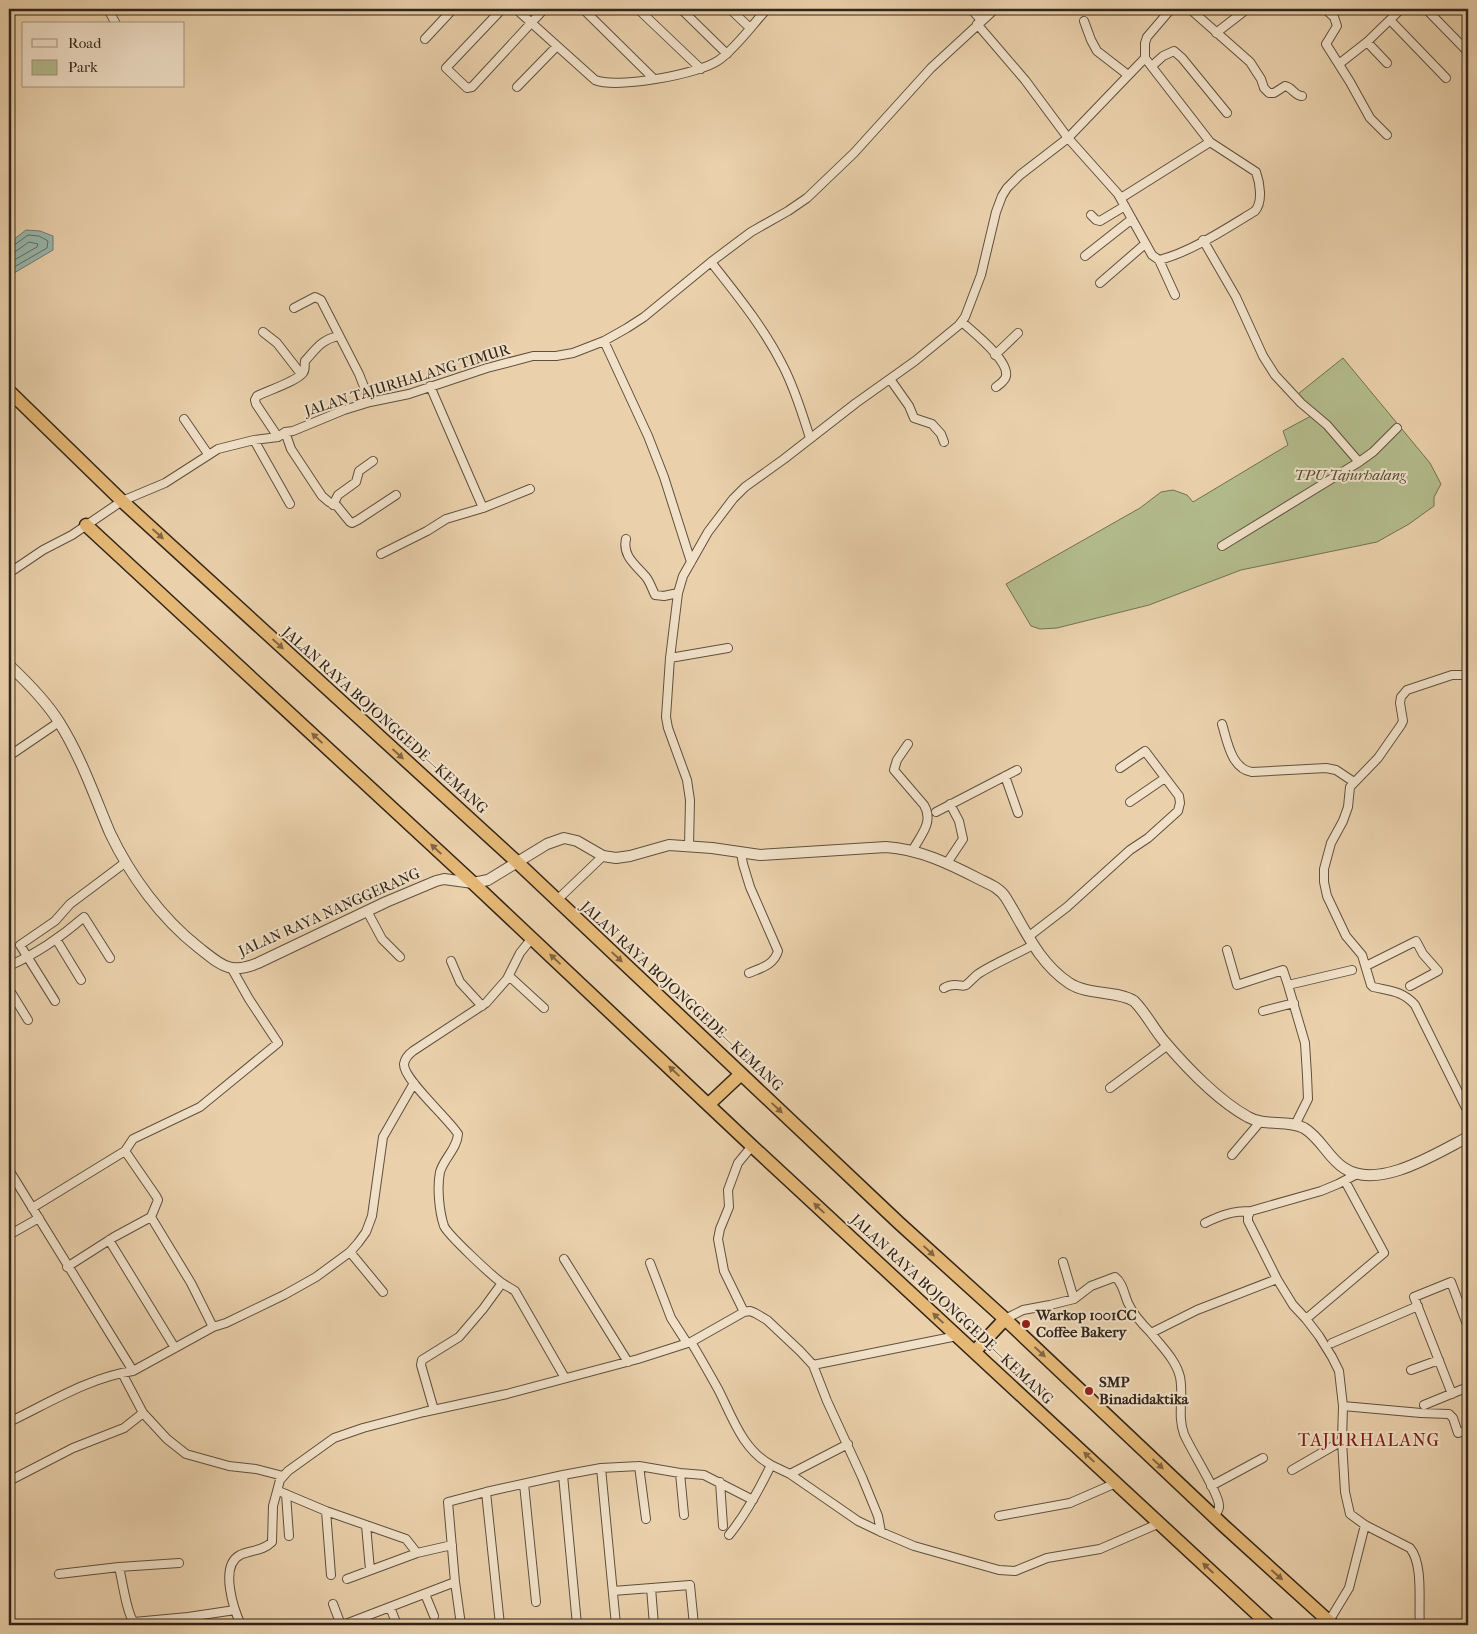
<svg xmlns="http://www.w3.org/2000/svg" width="1477" height="1634" font-family="'IM FELL French Canon',serif">
	<rect width="100%" height="100%" fill="#ead1ac"/>
	<filter id="stains"><feTurbulence type="fractalNoise" baseFrequency=".004" numOctaves="4"/><feColorMatrix values="0 0 0 0 .2 0 0 0 0 .09 0 0 0 0 .02 0 0 0 .5 -.17"/></filter>
	<radialGradient id="worn" r=".72"><stop offset=".6" stop-color="#630" stop-opacity="0"/><stop offset="1" stop-color="#630" stop-opacity=".3"/></radialGradient>
	<!-- green -->
	<path fill="#b3bc8d" stroke="#727054" d="M1343 358 1430 463 1441 484 1434 497V506L1409 524 1377 542 1241 570 1149 605 1057 628 1040 629 1031 626 1006 584 1140 508 1161 492 1173 490 1187 495 1193 502 1288 445 1283 431 1311 416 1293 398Z"/>
	<!-- water -->
	<path fill="#98b7ae" stroke="#6f7d73" d="M26 230 40 231 53 236V250L9 276V243Z"/>
	<g fill="none" stroke-linecap="round" stroke-linejoin="round">
		<!-- shore -->
		<path stroke="#646e64" stroke-width="1" d="M9 247 13 246 28 235 39 236 48 241 47 248 9 270
			M9 253 16 251 29 242 38 244 37 247 9 263"/>
		<!-- minor casing -->
		<g stroke="#5f503e" stroke-width="10">
			<path id="minor" d="M108 9 116 24
				M502 9 446 68 467 88 472 87 544 9
				M516 9 595 80C617 89 700 74 719 60 737 47 752 25 767 9
				M583 9 654 79
				M638 9 701 69
				M681 9 727 54
				M730 9 750 28
				M971 9 981 20
				M1190 9 1250 62 1261 79 1264 88 1269 93H1274L1285 86C1292 87 1295 96 1302 96
				M1325 9 1334 17 1337 26 1326 44 1350 82 1370 118 1387 135
				M1426 9 1468 52
				M1390 20 1446 78
				M1084 21 1091 40 1097 51 1128 75
				M1216 33 1247 9
				M425 39 453 9
				M1367 42 1387 63
				M1145 58 1068 138 1118 194 1152 255 1159 260 1175 295
				M1339 64 1367 42 1401 9
				M1152 66 1163 56 1174 51 1182 58 1227 113
				M517 87 557 46
				M1121 198 1210 142
				M1091 215 1096 220 1100 221 1125 206
				M1203 240 1236 297 1263 356 1275 375 1301 403 1327 425 1359 462 1373 452 1397 428
				M1085 256 1132 219
				M1159 260C1191 252 1227 228 1255 211 1263 202 1260 183 1256 172L1210 142 1145 58V43L1147 37 1171 9
				M711 262C737 295 764 328 783 366 795 389 802 413 810 438
				M1100 283 1145 244
				M294 308 315 297 321 300 359 374 370 402
				M962 322C973 332 1009 360 1006 376 1005 381 1000 384 996 387
				M263 332 277 343 301 374
				M604 341 648 436 664 477 691 562
				M995 355 1018 333
				M890 379 909 406 914 418 932 424 941 434 944 442
				M184 419 208 454
				M285 432 291 449 322 496 329 502 337 506 350 522 352 523 358 520 396 495
				M278 437 256 404 255 400 257 396C269 390 295 382 303 373 306 369 304 365 305 361 316 349 321 340 338 336
				M254 440 290 504
				M333 505 338 495 356 482 359 471 373 461
				M483 508 530 489
				M626 539C622 556 636 565 646 577 650 582 652 589 655 595L664 596 678 593
				M1222 546 1359 462
				M381 554 427 531 446 519 483 508 430 386
				M9 573 43 550 72 535 122 501 165 483 218 449 254 440 278 437 285 432 293 431 344 410 370 402 409 394 487 368 533 356H556L573 353 604 341 627 328 644 317 711 262 751 232 788 211 807 198 854 153 931 68 995 9
				M670 658 728 648
				M1468 675H1452L1407 690 1401 697 1400 703 1403 721 1401 725 1378 758 1350 787 1348 807 1343 821 1331 843 1324 869V882L1327 896 1346 936 1362 955 1371 985 1373 987C1390 991 1403 991 1415 1005L1468 1112
				M1222 724C1227 740 1231 769 1252 772L1326 768 1336 770 1354 782
				M908 744 897 760 894 770 924 805C934 822 921 835 912 851
				M9 756 59 722
				M1005 776 1018 813
				M9 797V798
				M1130 802 1165 778
				M936 812 1017 770
				M689 846 690 800 687 780 668 728 666 717 670 658 678 593 683 576 708 532 733 499 745 487 784 459 856 403 915 361 959 325 965 317 981 275 996 212 1002 196 1007 188 1020 175 1068 138 1025 80 977 24
				M741 853 743 864 750 887 778 951C774 965 761 968 749 973
				M947 863 963 839 959 821 950 804
				M556 901 603 856
				M367 911 382 939 400 957
				M1028 937 1067 907 1130 850 1148 838 1178 811 1180 803 1179 796 1145 751 1120 768
				M532 938 520 953 507 979 486 1003 413 1051C409 1054 405 1058 404 1064 403 1079 448 1118 458 1134 457 1149 444 1158 440 1172 437 1187 439 1211 444 1226 448 1235 492 1276 502 1283 506 1286 511 1288 515 1291L565 1378
				M56 939 81 980
				M1227 950 1237 985 1283 970 1288 985
				M451 961 460 982 482 1006
				M9 966C36 954 61 937 84 917L110 958
				M1366 966 1416 941 1423 954 1438 971 1410 986
				M509 976 544 1008
				M944 988C955 981 962 988 966 985 970 982 974 977 978 974 995 963 1015 955 1033 945
				M9 989 28 1020
				M55 1001 20 945 55 921 70 904 126 862
				M1263 1011 1294 1003
				M1110 1088 1168 1045
				M1295 1125 1308 1099 1307 1075 1305 1043 1288 985 1352 970
				M1232 1155 1260 1122
				M9 1170 133 1371
				M32 1208 125 1151 133 1139 200 1107 278 1043 249 999 232 969
				M1205 1223C1221 1215 1233 1211 1251 1211
				M9 1235 39 1218
				M109 1240 175 1348
				M350 1252 383 1292
				M564 1259 628 1362
				M1063 1262 1074 1299
				M650 1263 671 1318 687 1343
				M67 1267 114 1237 151 1217
				M1277 1279 1293 1305 1306 1319 1319 1336 1332 1357 1339 1371 1343 1406 1342 1441 1345 1492 1350 1514 1365 1525 1410 1548C1424 1565 1418 1604 1420 1625
				M744 1312 724 1271 718 1239 720 1229 729 1207 728 1190 738 1163 752 1146
				M1005 1319 1023 1310 1050 1305 1074 1299 1091 1286 1115 1277C1123 1283 1124 1294 1128 1303 1133 1314 1142 1324 1151 1333L1197 1310 1277 1279 1248 1221V1216L1251 1211 1321 1191 1338 1184 1357 1174
				M1306 1319 1384 1253 1345 1181
				M213 1327 226 1323 284 1295 316 1277 350 1252 358 1243 366 1232 372 1216 383 1137 414 1083
				M1151 1333C1162 1347 1176 1360 1180 1377 1184 1397 1177 1415 1184 1434 1190 1449 1221 1496 1219 1507 1219 1510 1216 1514 1214 1517
				M1332 1343 1418 1306
				M813 1365 957 1336
				M1411 1370 1439 1360
				M1452 1394 1414 1297 1451 1282 1468 1327
				M1424 1405 1468 1387
				M1343 1406 1421 1413 1449 1414 1453 1418 1458 1433 1468 1430
				M434 1410 421 1365 422 1360 459 1337 483 1309 502 1283
				M143 1413 167 1439 186 1454 229 1466 256 1469 283 1476
				M9 1422C47 1404 90 1377 133 1371L213 1327 191 1283 151 1217 158 1200 156 1196 125 1151
				M771 1465C742 1449 732 1416 718 1389 709 1373 700 1357 691 1342L744 1312 750 1311 755 1313 767 1320 800 1351 813 1365 827 1401 862 1477 878 1516 881 1532
				M639 1466 646 1519
				M601 1468 616 1625
				M1292 1470 1342 1441
				M680 1473 684 1515
				M790 1474 848 1444
				M563 1475 577 1625
				M9 1481 73 1448 124 1428 143 1413 122 1373
				M720 1482 723 1526
				M524 1484 536 1602
				M1211 1486 1263 1458
				M281 1492 326 1511 406 1539 417 1553 452 1545
				M486 1492 500 1625
				M286 1494 289 1536
				M326 1511 331 1575
				M999 1516 1070 1503 1116 1483
				M366 1525 370 1570
				M729 1535C746 1514 759 1490 771 1465L790 1474 858 1521 881 1532 914 1546 999 1570 1015 1571 1047 1558 1100 1549 1160 1523
				M179 1563 119 1567C122 1579 127 1615 134 1622L188 1617 235 1610
				M59 1574 119 1567
				M347 1579 417 1553
				M651 1588 654 1625
				M613 1591 690 1585 694 1625
				M425 1594 434 1616
				M333 1604 341 1625
				M390 1607 397 1625
				M1329 1621 1349 1588 1365 1525
				M241 1625C234 1610 219 1566 240 1555 251 1550 263 1551 272 1542L273 1506 280 1480 288 1471 334 1438 363 1428 424 1412 507 1394 638 1359 691 1342
				M343 1625 455 1582
				M461 1625 455 1582 448 1502 486 1492 563 1475 601 1468 639 1466 680 1473 704 1475 753 1500"/>
		</g>
		<!-- tertiary casing -->
		<g stroke="#5f503e" stroke-width="12">
			<path id="tertiary" d="M9 665C27 682 46 701 59 722 81 757 94 795 110 833 130 875 161 918 198 947 221 965 229 975 258 963L386 902 436 881 444 879 473 883 488 880 547 844 564 838 577 841 603 856 616 858 630 856 669 845 712 848 760 855 886 847C919 849 950 864 979 879 989 884 1000 888 1006 898 1025 929 1038 962 1069 983 1089 996 1117 990 1134 1001 1146 1013 1153 1028 1164 1041 1186 1067 1219 1101 1248 1117 1265 1127 1287 1119 1304 1128 1321 1138 1328 1158 1344 1168 1378 1191 1437 1153 1468 1137"/>
		</g>
		<!-- trunk casing -->
		<g stroke="#31251a" stroke-width="15">
			<path id="trunk" d="M9 391 122 501 518 863 899 1223 1005 1319 1224 1526 1333 1625
				M86 525 473 883 752 1146 1269 1625
				M709 1104 741 1074
				M975 1351 1005 1319"/>
		</g>
		<!-- minor -->
		<use href="#minor" stroke="#f1e1c9" stroke-width="8"/>
		<!-- tertiary -->
		<use href="#tertiary" stroke="#f1e1c9" stroke-width="10"/>
		<!-- trunk -->
		<use href="#trunk" stroke="#e5b876" stroke-width="12"/>
	</g>
	<!-- one-way arrows -->
	<defs><path id="oneway-solid" d="M-6-.8H1V-3.2L6.5 0L1 3.2V.8H-6Z" transform="scale(1.25)"/></defs>
	<g fill="#826743">
		<use href="#oneway-solid" transform="translate(158 534) rotate(42)"/>
		<use href="#oneway-solid" transform="translate(278 644) rotate(42)"/>
		<use href="#oneway-solid" transform="translate(317 738) rotate(-137)"/>
		<use href="#oneway-solid" transform="translate(398 754) rotate(42)"/>
		<use href="#oneway-solid" transform="translate(436 849) rotate(-137)"/>
		<use href="#oneway-solid" transform="translate(617 957) rotate(43)"/>
		<use href="#oneway-solid" transform="translate(555 959) rotate(-137)"/>
		<use href="#oneway-solid" transform="translate(674 1071) rotate(-137)"/>
		<use href="#oneway-solid" transform="translate(777 1108) rotate(43)"/>
		<use href="#oneway-solid" transform="translate(819 1208) rotate(-137)"/>
		<use href="#oneway-solid" transform="translate(929 1251) rotate(43)"/>
		<use href="#oneway-solid" transform="translate(938 1318) rotate(-137)"/>
		<use href="#oneway-solid" transform="translate(1040 1352) rotate(43)"/>
		<use href="#oneway-solid" transform="translate(1089 1457) rotate(-137)"/>
		<use href="#oneway-solid" transform="translate(1158 1464) rotate(43)"/>
		<use href="#oneway-solid" transform="translate(1208 1568) rotate(-137)"/>
		<use href="#oneway-solid" transform="translate(1277 1575) rotate(41)"/>
	</g>
	<!-- markers -->
	<g fill="#8f2418" stroke="#f1e1c9" stroke-width="2">
		<circle cx="1026" cy="1324" r="5"/>
		<circle cx="1089" cy="1391" r="5"/>
	</g>
	<g text-anchor="middle" stroke-width="4" stroke-linejoin="round" paint-order="stroke">
		<!-- street labels -->
		<g font-size="15" fill="#31251a" stroke="#f1e1c9">
			<text transform="translate(407 380) rotate(-17)" y="5">JALAN TAJURHALANG TIMUR</text>
			<text transform="translate(385 720) rotate(42)" y="5">JALAN RAYA BOJONGGEDE—KEMANG</text>
			<text transform="translate(329 912) rotate(-24)" y="5">JALAN RAYA NANGGERANG</text>
			<text transform="translate(682 996) rotate(43)" y="5">JALAN RAYA BOJONGGEDE—KEMANG</text>
			<text transform="translate(952 1309) rotate(43)" y="5">JALAN RAYA BOJONGGEDE—KEMANG</text>
		</g>
		<!-- park labels -->
		<g font-size="15" font-style="italic" fill="#524b37" stroke="#f1e1c9">
			<text x="1350" y="480">TPU Tajurhalang</text>
		</g>
		<!-- poi labels -->
		<g font-size="15" font-weight="bold" fill="#31251a" stroke="#f1e1c9" text-anchor="start">
			<text x="1036" y="1320">Warkop 1001CC<tspan x="1036" dy="17">Coffee Bakery</tspan></text>
			<text x="1099" y="1387">SMP<tspan x="1099" dy="17">Binadidaktika</tspan></text>
		</g>
		<!-- quarter labels -->
		<g font-size="18" letter-spacing="1" fill="#7a1f14" stroke="#f1e1c9">
			<text x="1369" y="1446">TAJURHALANG</text>
		</g>
	</g>
	<!-- margin -->
	<rect width="1477" height="1634" fill="none" stroke="#ead1ac" stroke-width="30"/>
	<rect x="10" y="10" width="1457" height="1614" fill="none" stroke="#31251a" stroke-width="2.5"/>
	<rect x="15" y="15" width="1447" height="1604" fill="none" stroke="#31251a"/>
	<!-- legend -->
	<rect x="22" y="22" width="162" height="65" fill="#f1e1c9" stroke="#a49683"/>
	<rect x="32" y="39" width="25" height="8" fill="#f1e1c9" stroke="#a49683"/>
	<text x="68" y="48" font-size="15" fill="#31251a">Road</text>
	<rect x="32" y="60" width="25" height="15" fill="#b3bc8d" stroke="#a49683"/>
	<text x="68" y="72" font-size="15" fill="#31251a">Park</text>
	<rect width="100%" height="100%" filter="url(#stains)"/>
	<rect width="100%" height="100%" fill="url(#worn)"/>
</svg>
